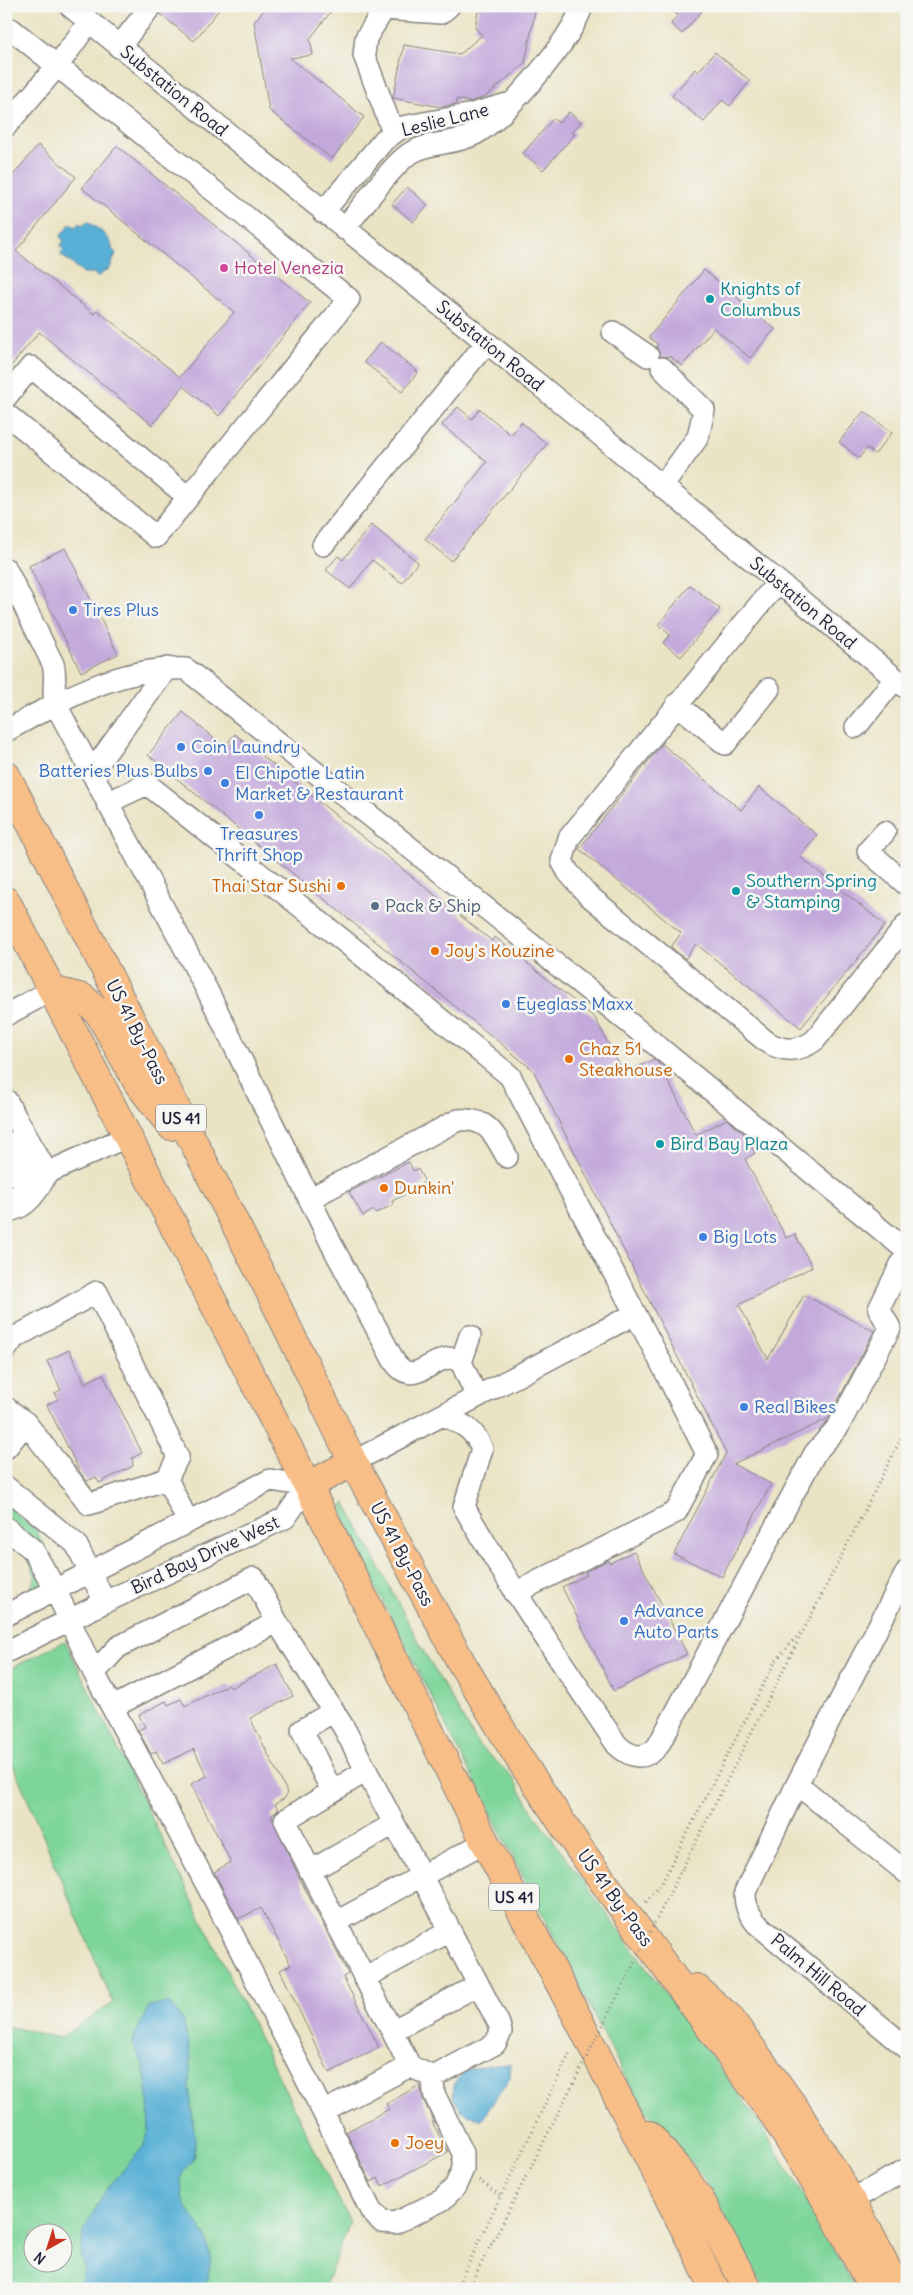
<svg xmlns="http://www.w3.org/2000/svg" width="913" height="2295" font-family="Delius,sans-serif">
	<rect width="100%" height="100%" fill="#f6f6f2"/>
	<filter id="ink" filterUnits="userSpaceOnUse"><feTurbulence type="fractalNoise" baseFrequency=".02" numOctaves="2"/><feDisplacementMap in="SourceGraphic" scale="10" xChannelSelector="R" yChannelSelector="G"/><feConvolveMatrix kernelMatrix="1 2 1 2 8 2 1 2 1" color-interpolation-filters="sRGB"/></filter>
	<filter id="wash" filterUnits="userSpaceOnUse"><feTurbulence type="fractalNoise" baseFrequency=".0096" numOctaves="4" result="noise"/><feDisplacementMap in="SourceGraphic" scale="20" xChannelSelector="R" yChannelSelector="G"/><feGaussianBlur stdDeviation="1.12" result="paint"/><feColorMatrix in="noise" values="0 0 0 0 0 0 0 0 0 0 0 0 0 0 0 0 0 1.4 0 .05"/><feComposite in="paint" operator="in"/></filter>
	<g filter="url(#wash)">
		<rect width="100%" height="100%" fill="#eae4c5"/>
		<!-- green -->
		<path fill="#7ed59a" stroke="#507c6a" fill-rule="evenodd" d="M345 1502 424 1652 479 1746 511 1775 537 1818 755 2116 818 2219 855 2289H764L703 2177 637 2100 354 1545 342 1508Z
			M6 1505 36 1530 68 1595 26 1599 36 1576 23 1549 6 1535Z
			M65 1641 350 2222 324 2289H6V2026L60 2038 113 2003 6 1748V1671ZM32 2232H62V2262H32Z"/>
		<!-- water -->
		<path fill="#59b0d6" stroke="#3e6988" d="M87 221C96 228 113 237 112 249L116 253 110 268 97 277 93 273H83L60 254 64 250 60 246 64 241 60 237 71 223 75 227 79 223 83 226Z
			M169 2003 183 2020 191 2058 189 2085 195 2138V2155L192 2162 184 2169 181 2178 182 2196 186 2207 206 2236 211 2262 204 2289H78L84 2272 81 2252 83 2231 106 2190 143 2147 149 2131 148 2095 143 2064 132 2042 149 2006Z
			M511 2064 510 2077 481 2121 461 2110 453 2098 454 2083 466 2070 489 2065Z"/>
		<g id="blocks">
			<!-- building -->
			<path fill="#c3a9db" d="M163 6H222L194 41 160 14Z
				M267 6H335L310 39 313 55 290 58 364 117 332 159 269 110 254 22Z
				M479 6H536L525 63 485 97 469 102 457 99 456 104 441 107 393 98 404 45 460 54 482 35 475 28Z
				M667 6H706L682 34 671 24 678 15Z
				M715 52 750 81 730 106 722 100 704 122 672 96 695 69 698 72Z
				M569 112 581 122 572 132 575 134 543 170 523 153 553 119 559 123Z
				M38 145 76 177 16 251 94 314 97 310 180 377 234 312 82 188 117 146 310 303 219 416 183 386 152 425 39 332 6 372V184Z
				M407 187 428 205 413 222 392 204Z
				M704 270 775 329 750 358 714 328 682 366 671 357 660 356 656 347 658 345 649 337Z
				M381 342 418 372 402 392 364 362Z
				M458 407 472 419 480 409 511 435 521 422 547 444 451 561 425 539 487 462 442 425Z
				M864 411 892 433 875 454 867 448 859 458 839 442Z
				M371 525 418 562 402 583 372 560 350 589 326 570 338 556 343 560Z
				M65 548 118 654 81 672 29 566Z
				M690 585 720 609 681 657 663 643 670 635 658 625Z
				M183 712 224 747 235 734 492 941 495 937 595 1018 624 1074 654 1059 659 1064 696 1135 727 1119 743 1133 755 1153 745 1159 786 1238 795 1234 812 1267 739 1305 768 1359 804 1295 874 1331 829 1418 733 1464 771 1484 722 1577 674 1554 726 1453 533 1070 148 755Z
				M662 744 741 810 759 787 817 835 800 857 885 925 801 1028 696 944 685 959 671 947 681 933 579 849Z
				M409 1162 413 1171 418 1169 425 1182 421 1184 422 1186 392 1201 393 1205 376 1213 374 1210 363 1216 349 1192Z
				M69 1350 85 1383 103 1374 142 1453 132 1458 133 1466 99 1483 96 1477 87 1481 80 1472 47 1405 58 1399 55 1393 61 1390 47 1361Z
				M634 1551 687 1654 614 1691 562 1587 587 1575 585 1572 608 1560 610 1563Z
				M277 1664 293 1696 250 1718 287 1792 285 1798 275 1804 278 1810 271 1816 299 1877 348 1974 343 1977 379 2047 329 2073 280 1970 291 1965 261 1908 238 1919 214 1872 231 1862 191 1784 207 1776 194 1749 163 1764 156 1751 151 1754 138 1730 145 1727 139 1715 166 1701 168 1705 181 1699 185 1706 228 1685 231 1688Z
				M420 2085 423 2099 434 2122H432L448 2152 382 2186 378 2178 371 2182 346 2132 389 2109 386 2104Z"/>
		</g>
	</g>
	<g filter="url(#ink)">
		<use href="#blocks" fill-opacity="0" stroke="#868380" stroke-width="1"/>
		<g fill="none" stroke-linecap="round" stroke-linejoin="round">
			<!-- minor casing -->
			<g stroke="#868380" stroke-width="24">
				<path id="minor" d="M70 6 559 401 907 688
					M383 6 384 9 441 13 449 6
					M384 9 366 38 364 55 393 132
					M6 34 11 29 349 299 156 537 6 414
					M119 47 151 6
					M6 126 58 65 89 22
					M323 212 384 140 402 127 468 115 507 104
					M344 229C360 210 391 166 409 154 429 141 454 145 475 134 505 118 573 38 582 6
					M613 332 648 356
					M662 368 704 410 698 437 662 487
					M6 397 31 367 188 497
					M323 545 486 343
					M6 569 53 664C57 678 52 690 55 703L208 992 334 1249 394 1361C416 1394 437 1345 461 1362L477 1397
					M778 582 569 838 562 861 568 872 588 895 767 1042C784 1052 799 1052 815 1040L907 924
					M677 704 725 744 769 689
					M856 727 895 679
					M6 731C61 700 121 666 186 669L611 1008 907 1251
					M92 772 167 668
					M107 803 147 784 369 961 510 1076 656 1353 707 1454 676 1512 515 1593
					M885 832 868 851 907 885
					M6 1015 52 990
					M6 1100 47 1173C39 1190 26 1210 6 1211
					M47 1173 126 1137
					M6 1177C18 1170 20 1161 17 1148
					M309 1199 458 1120C488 1117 495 1135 507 1157
					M11 1201C36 1187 24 1163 15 1142
					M6 1349 14 1338 97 1292 178 1457 167 1479 89 1504 26 1423 6 1408
					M461 1362 470 1336
					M443 1415C461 1423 475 1429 482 1449L464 1507C511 1589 565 1667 617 1745 631 1758 645 1761 658 1746L815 1453 838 1427 890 1328 879 1309 907 1252
					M6 1448 26 1423
					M353 1462 635 1314
					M167 1479 188 1522
					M6 1487 76 1544 105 1602
					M6 1528 33 1550 55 1589 94 1673 219 1908 323 2112 410 2066 433 2077 495 2044 501 2032 499 2024 344 1728 277 1622 254 1578 118 1647 94 1673
					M907 1571 797 1784 745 1892C745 1906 748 1913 757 1924L907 2048
					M6 1615 270 1480 308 1486 285 1518 105 1602 6 1652
					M113 1707 277 1622
					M797 1784 907 1873
					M332 1791 302 1730 334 1711
					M310 1871 394 1824
					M336 1922 285 1820 366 1771
					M364 1978 450 1931
					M392 2031 478 1985
					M410 2066 336 1922 485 1842
					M323 2112 371 2211 382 2222 395 2223 442 2200 455 2187 463 2169V2153L434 2094 433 2077
					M837 2208 907 2169"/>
			</g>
			<!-- major casing -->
			<g stroke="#868380" stroke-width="30">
				<path id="major" d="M6 775 270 1292 353 1462 461 1662 515 1752 578 1847 775 2117 832 2210 873 2289
					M6 901 308 1486 485 1842 583 2028 715 2289
					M52 990 83 998 99 1013 138 1083 171 1126
					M308 1486 353 1462
					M696 1988 729 2017 794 2107 835 2173 867 2229 888 2271 900 2289
					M649 2135 685 2178 701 2201 748 2289"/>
			</g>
			<!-- path -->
			<path stroke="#868380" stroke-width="3" stroke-dasharray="1 4" stroke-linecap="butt" d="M683 1867 907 1427
				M646 1902 661 1884 775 1662 800 1633
				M479 2180 500 2196
				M456 2289 570 2053
				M468 2289 503 2222"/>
			<!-- minor -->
			<use href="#minor" stroke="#fff" stroke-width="21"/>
			<!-- major -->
			<use href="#major" stroke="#f7be88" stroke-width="28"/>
			<!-- path-bridge -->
			<path stroke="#868380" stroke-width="3" stroke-dasharray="1 4" stroke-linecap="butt" d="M503 2222 683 1867"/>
		</g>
	</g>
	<!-- markers -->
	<circle fill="#d1479c" stroke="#f6f6f2" stroke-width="2" cx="224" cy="268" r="5"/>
	<g fill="#0f9aa8" stroke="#f6f6f2" stroke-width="2">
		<circle cx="710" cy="299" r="5"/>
		<circle cx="736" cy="891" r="5"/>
		<circle cx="660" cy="1144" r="5"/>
	</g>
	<g fill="#3f7fe0" stroke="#f6f6f2" stroke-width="2">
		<circle cx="73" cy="610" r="5"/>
		<circle cx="181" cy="747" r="5"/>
		<circle cx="208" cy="771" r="5"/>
		<circle cx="225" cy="783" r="5"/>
		<circle cx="259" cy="815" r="5"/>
		<circle cx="506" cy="1004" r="5"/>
		<circle cx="703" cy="1237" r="5"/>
		<circle cx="744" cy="1407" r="5"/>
		<circle cx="624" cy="1621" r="5"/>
	</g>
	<g fill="#e8710a" stroke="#f6f6f2" stroke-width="2">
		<circle cx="341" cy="886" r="5"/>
		<circle cx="435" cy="951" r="5"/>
		<circle cx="569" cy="1059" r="5"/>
		<circle cx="384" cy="1188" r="5"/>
		<circle cx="395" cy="2143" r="5"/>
	</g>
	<circle fill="#5c6f8a" stroke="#f6f6f2" stroke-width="2" cx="375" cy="906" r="5"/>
	<g text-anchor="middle" stroke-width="5" stroke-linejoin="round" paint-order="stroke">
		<!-- shield labels -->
		<g fill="#f6f6f2" stroke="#626272" stroke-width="1">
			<rect x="156" y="1104.5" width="50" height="27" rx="4"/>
			<rect x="489" y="1883.5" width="50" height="27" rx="4"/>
		</g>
		<g font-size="16" font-weight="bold" fill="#22223b">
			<text x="181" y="1124">US 41</text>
			<text x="514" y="1903">US 41</text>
		</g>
		<!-- street labels -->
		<g font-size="18" fill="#22223b" stroke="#f6f6f2">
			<text transform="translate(174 91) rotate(39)" y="6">Substation Road</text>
			<text transform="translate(445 120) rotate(-14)" y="6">Leslie Lane</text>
			<text transform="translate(490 346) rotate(39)" y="6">Substation Road</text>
			<text transform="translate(803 603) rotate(40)" y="6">Substation Road</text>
			<text transform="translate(137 1032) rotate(63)" y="6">US 41 By-Pass</text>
			<text transform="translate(402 1554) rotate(62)" y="6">US 41 By-Pass</text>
			<text transform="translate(205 1555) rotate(-25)" y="6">Bird Bay Drive West</text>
			<text transform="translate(615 1898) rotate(54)" y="6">US 41 By-Pass</text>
			<text transform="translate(818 1975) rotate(40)" y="6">Palm Hill Road</text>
		</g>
		<!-- hotel labels -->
		<g font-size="18" fill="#b23c85" stroke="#f6f6f2" text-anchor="start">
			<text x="234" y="274">Hotel Venezia</text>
		</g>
		<!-- culture labels -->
		<g font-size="18" fill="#0d838f" stroke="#f6f6f2" text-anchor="start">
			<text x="720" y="295">Knights of<tspan x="720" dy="21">Columbus</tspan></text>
			<text x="746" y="887">Southern Spring<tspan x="746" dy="21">&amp; Stamping</tspan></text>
			<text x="670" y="1150">Bird Bay Plaza</text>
		</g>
		<!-- shop labels -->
		<g font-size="18" fill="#366cbe" stroke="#f6f6f2" text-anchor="start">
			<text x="83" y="616">Tires Plus</text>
			<text x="191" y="753">Coin Laundry</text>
			<text x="198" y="777" text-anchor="end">Batteries Plus Bulbs</text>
			<text x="235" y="779">El Chipotle Latin<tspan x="235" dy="21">Market &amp; Restaurant</tspan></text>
			<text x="259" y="840" text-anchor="middle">Treasures<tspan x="259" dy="21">Thrift Shop</tspan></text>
			<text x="516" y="1010">Eyeglass Maxx</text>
			<text x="713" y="1243">Big Lots</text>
			<text x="754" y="1413">Real Bikes</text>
			<text x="634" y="1617">Advance<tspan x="634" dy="21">Auto Parts</tspan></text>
		</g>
		<!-- food labels -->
		<g font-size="18" fill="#c56008" stroke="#f6f6f2" text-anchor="start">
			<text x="331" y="892" text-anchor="end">Thai Star Sushi</text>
			<text x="445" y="957">Joy's Kouzine</text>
			<text x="579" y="1055">Chaz 51<tspan x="579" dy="21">Steakhouse</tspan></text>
			<text x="394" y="1194">Dunkin'</text>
			<text x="405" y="2149">Joey</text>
		</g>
		<!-- service labels -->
		<g font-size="18" fill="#4e5e75" stroke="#f6f6f2" text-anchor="start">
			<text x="385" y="912">Pack &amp; Ship</text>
		</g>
	</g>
	<!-- margin -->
	<rect width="913" height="2295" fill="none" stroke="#f6f6f2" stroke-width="25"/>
	<!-- north arrow -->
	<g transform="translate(48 2248) rotate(219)"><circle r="24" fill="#f6f6f2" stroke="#a1a1a9"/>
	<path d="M0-4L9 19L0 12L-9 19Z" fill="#c8321e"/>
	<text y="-8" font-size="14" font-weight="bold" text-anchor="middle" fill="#22223b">N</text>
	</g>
</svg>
